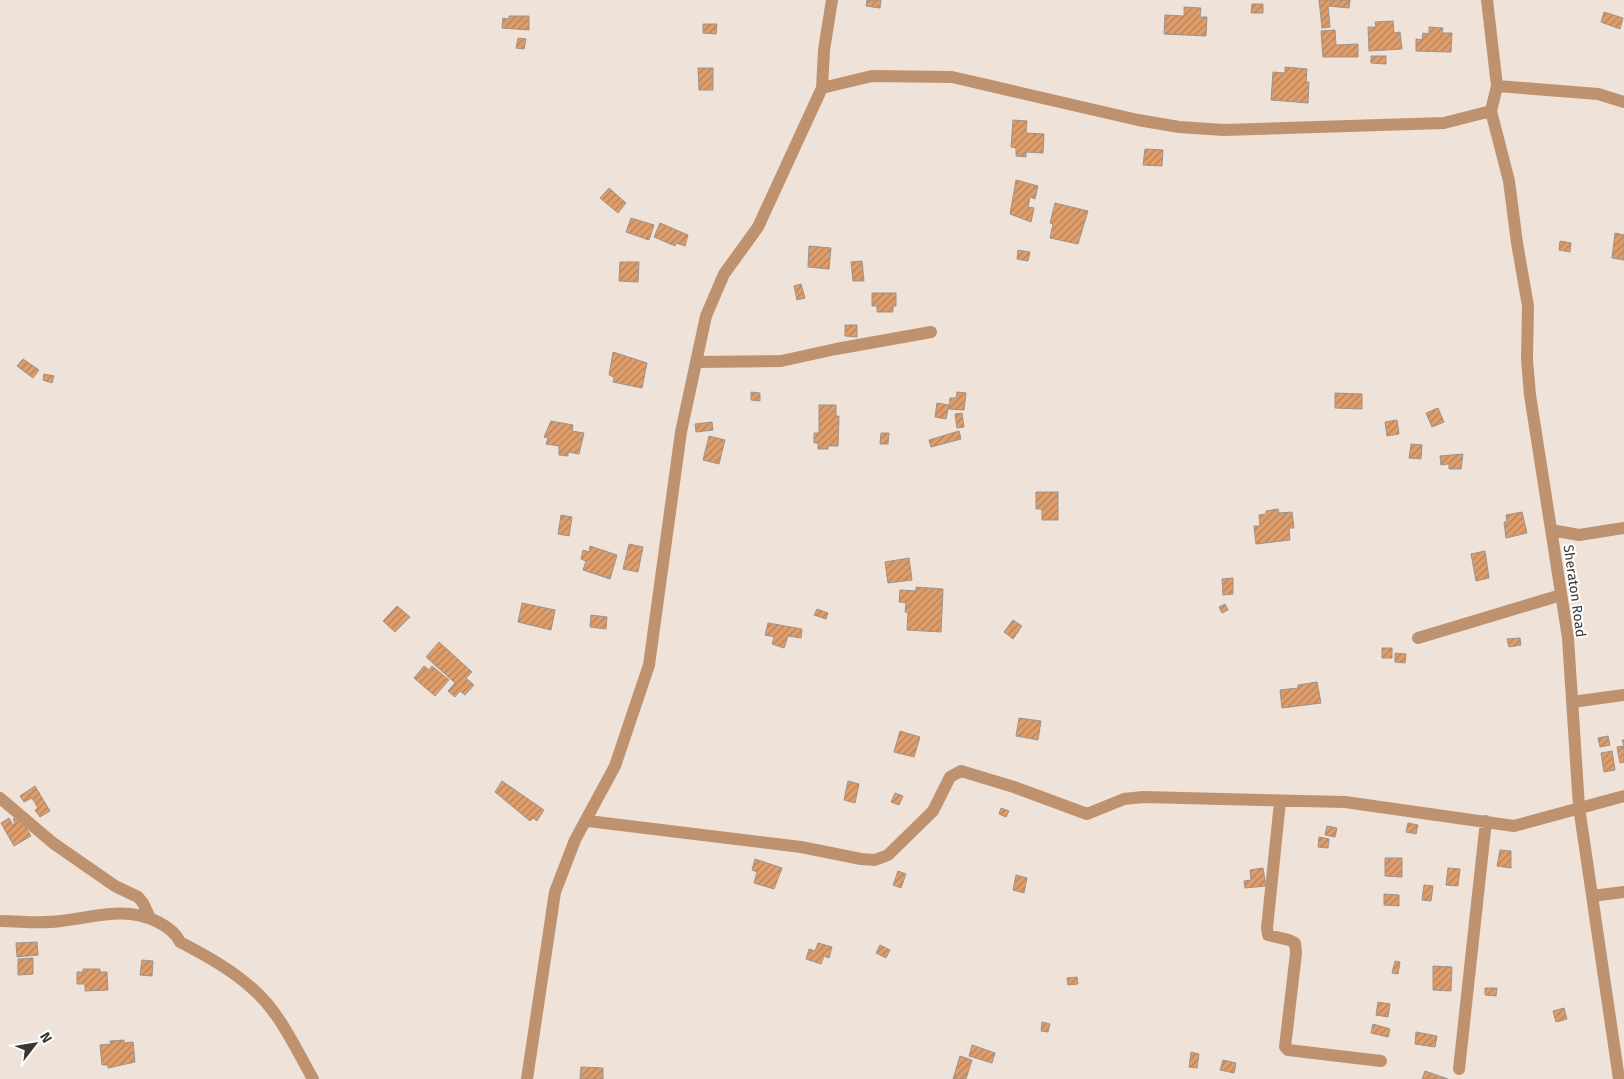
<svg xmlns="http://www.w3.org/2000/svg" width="1624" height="1079" font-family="'Fira Sans',sans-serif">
	<defs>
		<pattern id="building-hatch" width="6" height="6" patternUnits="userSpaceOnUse" patternTransform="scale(1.25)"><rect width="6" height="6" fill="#de9d6a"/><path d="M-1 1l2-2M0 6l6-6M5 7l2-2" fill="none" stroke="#b58158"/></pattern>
	</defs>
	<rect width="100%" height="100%" fill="#eee2d9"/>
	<!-- building -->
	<path fill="url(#building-hatch)" stroke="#9e938b" d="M867 0H881L880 8 866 6Z
		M1319 0H1350L1349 8 1328 6 1330 27 1322 28Z
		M1252 4H1263V13H1251Z
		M1184 7 1201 8 1200 17H1207L1206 36 1164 34 1165 15 1184 16Z
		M1604 12 1623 18 1620 29 1601 22Z
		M509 16H529V30L502 28 503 18 509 19Z
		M1393 21 1394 33 1400 32 1402 49 1369 51 1368 27H1376L1375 22Z
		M703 24H717L716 34 703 33Z
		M1429 27 1443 28 1442 33H1452L1451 52 1416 51V39L1422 40 1423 33 1429 34Z
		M1335 30 1336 45 1358 44V57H1323L1321 31Z
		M518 38 526 39 524 49 516 48Z
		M1371 56H1386V64L1371 63Z
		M1285 67 1307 69 1306 82H1309L1308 103 1271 100 1273 72 1285 73Z
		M698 68H713V90H699Z
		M1013 120 1027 121 1026 133 1044 134 1043 153 1026 152V157L1016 156V148L1011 147Z
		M1145 149 1163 150 1162 166 1143 165Z
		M1016 180 1038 186 1035 199 1030 197 1028 207 1034 208 1031 222 1010 214Z
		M609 188 626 203 618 213 600 198Z
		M1055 203 1088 211 1078 244 1050 238 1053 224 1050 223Z
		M631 218 654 225 649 240 626 232Z
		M660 223 688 235 685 246 676 243 675 246 654 237Z
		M1615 233 1624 235V260L1612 258Z
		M1560 241 1571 243 1570 252 1559 250Z
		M809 246 831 248 829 269 808 267Z
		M1018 250 1030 252 1028 261 1017 259Z
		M862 261 864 281H853L851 262Z
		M620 262H639L638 282 619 281Z
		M801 284 805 298 797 300 794 286Z
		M872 293H896V306H893V312H877V306H872Z
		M845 325H857V337L845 336Z
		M613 352 647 363 642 388 613 382 614 377 609 375Z
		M23 359 39 370 33 378 17 366Z
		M44 374 54 376 52 383 43 380Z
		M751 392 760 393V401L751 400Z
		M957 392 966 393 964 410 949 409 950 398H956Z
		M1335 393 1362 394V409L1335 408Z
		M937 403 949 405 946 419 935 417Z
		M819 405H836V416H839L838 446H828V449H818V443H814V433H819Z
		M1438 408 1444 422 1432 427 1426 413Z
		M962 413 964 427 957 428 955 414Z
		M1397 420 1399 434 1387 436 1385 422Z
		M551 421 573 425 572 431 584 433 579 454 568 452V456L559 455V446L546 444 548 438 544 437Z
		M712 422 713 430 696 432 695 424Z
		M959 431 961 439 931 447 929 440Z
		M881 433H889L888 444H880Z
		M709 436 725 440 719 464 703 460Z
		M1411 444 1422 445 1421 459 1409 458Z
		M1463 454 1461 469H1449V464L1441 465 1440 456Z
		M1036 492H1058V520H1042V509H1036Z
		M1278 509 1279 513 1292 512 1294 528H1289L1290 540 1256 544 1254 526H1260L1259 515 1266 514V511Z
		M1522 512 1527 533 1506 538 1504 522H1507L1506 515Z
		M561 515 572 517 569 536 558 534Z
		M629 544 643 547 638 572 623 569Z
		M590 546 617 555 610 579 583 570 586 561 581 559 583 550 589 552Z
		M1485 551 1489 578 1476 581 1471 554Z
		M909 558 912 580 888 583 885 562Z
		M1233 578V594L1223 595 1222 579Z
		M916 587 943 589 941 632 907 630 908 613 905 612 906 603 899 602 900 590 916 591Z
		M522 603 555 610 551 630 518 622Z
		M1225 604 1228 610 1222 613 1219 607Z
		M397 606 410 617 395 632 383 621Z
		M817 609 828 613 826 619 814 615Z
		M591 615 607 617 606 629 590 627Z
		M1013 620 1022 626 1013 639 1004 632Z
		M768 623 802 629 801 638 788 636 784 648 772 644 774 637 765 635Z
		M1520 638 1521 645 1509 647 1507 639Z
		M439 642 472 672 466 678 474 685 465 695 460 691 455 697 448 691 455 683 426 657Z
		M1382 648H1392V658H1382Z
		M1395 653 1406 654 1405 663 1395 662Z
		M424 666 429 670 432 666 449 680 435 696 414 678Z
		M1317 682 1321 703 1282 708 1280 690 1298 688V685Z
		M1019 718 1041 721 1038 740 1016 736Z
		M900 731 920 737 914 757 894 752Z
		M1608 736 1610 745 1600 747 1598 738Z
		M1622 740H1624V762L1620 763 1617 747 1624 746Z
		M1612 751 1615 770 1604 772 1601 753Z
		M502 781 544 810 537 821 533 818 530 821 495 792Z
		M848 781 859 784 855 803 844 800Z
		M35 786 50 811 40 817 35 810 38 808 32 798 24 802 20 796Z
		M895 793 903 796 899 805 891 802Z
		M1001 808 1009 811 1006 817 999 814Z
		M19 816 31 836 14 846 1 823 9 818 13 825 15 823 13 819Z
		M1408 823 1418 825 1416 834 1406 832Z
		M1327 826 1337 828 1335 837 1325 835Z
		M1319 837 1329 839 1328 848 1318 847Z
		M1500 850 1511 851V868L1497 866Z
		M1385 858H1402V877L1385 876Z
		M755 859 782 868 774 889 754 883 757 872 752 870Z
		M1263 868 1266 886 1245 888 1244 881 1251 880 1250 870Z
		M1448 868 1460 869 1458 886 1446 885Z
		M898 871 906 874 901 888 893 885Z
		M1016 875 1027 878 1024 893 1013 890Z
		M1424 885 1433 886 1431 901 1422 900Z
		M1384 894 1399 895V906L1384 905Z
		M37 942 38 955 17 957 16 943Z
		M818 943 832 947 829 958 824 956 821 964 806 959 809 949 815 951Z
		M880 945 890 950 886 958 876 953Z
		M33 958V974L18 975V959Z
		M142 960 153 961 152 976 140 975Z
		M1395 961 1400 962 1398 974 1392 973Z
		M1433 966 1452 967 1451 991 1433 990Z
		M83 969H100V972H107L108 990 85 991V984H77V972H83Z
		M1077 977 1078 984 1068 985 1067 978Z
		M1485 988H1497L1496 996 1485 995Z
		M1378 1002 1390 1004 1388 1017 1376 1015Z
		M1564 1008 1567 1019 1556 1022 1553 1011Z
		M1042 1022 1050 1024 1048 1032 1041 1031Z
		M1373 1024 1390 1029 1388 1037 1371 1033Z
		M1416 1032 1437 1036 1435 1047 1415 1044Z
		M124 1040V1043L133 1042 135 1062 108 1068V1065H102L100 1045 111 1044 110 1041Z
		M972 1045 995 1053 992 1063 969 1056Z
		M1191 1052 1199 1054 1197 1068 1189 1067Z
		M960 1056 972 1060 966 1079H953Z
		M1223 1060 1236 1063 1234 1073 1220 1070Z
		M581 1067 603 1068V1079H580Z
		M1425 1071 1448 1079H1422Z"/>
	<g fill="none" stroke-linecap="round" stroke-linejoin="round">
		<!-- minor -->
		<path stroke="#bf926f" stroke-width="12" d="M1497 86 1598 94 1624 102
			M822 88 824 50 832 0
			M1491 111 1509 181 1517 243 1528 306 1527 359 1530 395 1568 638 1579 807 1619 1079
			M697 362 781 361 836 349 931 332
			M1551 530 1579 535 1624 528
			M1418 638 1561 595
			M1572 702 1624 695
			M0 798 53 843 115 886 138 897 143 903 150 918
			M1280 802 1267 928 1268 935 1289 940 1295 943 1296 953 1285 1047 1288 1050 1381 1061
			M588 821 801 847 861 859 875 860 888 855 933 811 950 777 961 771 1014 787 1087 814 1124 799 1143 797 1345 802 1514 826 1624 796
			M1592 896 1624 892
			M0 921C20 921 41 924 61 921 96 917 125 906 158 922 168 927 176 933 180 942 207 956 232 970 254 990 280 1013 296 1049 313 1079
			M1459 1069 1486 821
			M527 1079 555 892 575 840 615 766 649 665 681 432 706 316 724 274 758 227 822 88 872 76 952 77 1138 120 1179 127 1224 130 1444 123 1491 111 1497 86 1487 0"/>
	</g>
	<g text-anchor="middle" stroke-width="4" stroke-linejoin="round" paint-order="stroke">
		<!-- street labels -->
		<g font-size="14" fill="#3a3632" stroke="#fff">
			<text transform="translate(1575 591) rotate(82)" y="5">Sheraton Road</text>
		</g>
	</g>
	<!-- north arrow -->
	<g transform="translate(35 1044) rotate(59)" stroke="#ffffff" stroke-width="4" paint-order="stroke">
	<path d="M0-4L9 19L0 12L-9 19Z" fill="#3a3632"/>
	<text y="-8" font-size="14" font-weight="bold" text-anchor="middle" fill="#3a3632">N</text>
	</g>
</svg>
